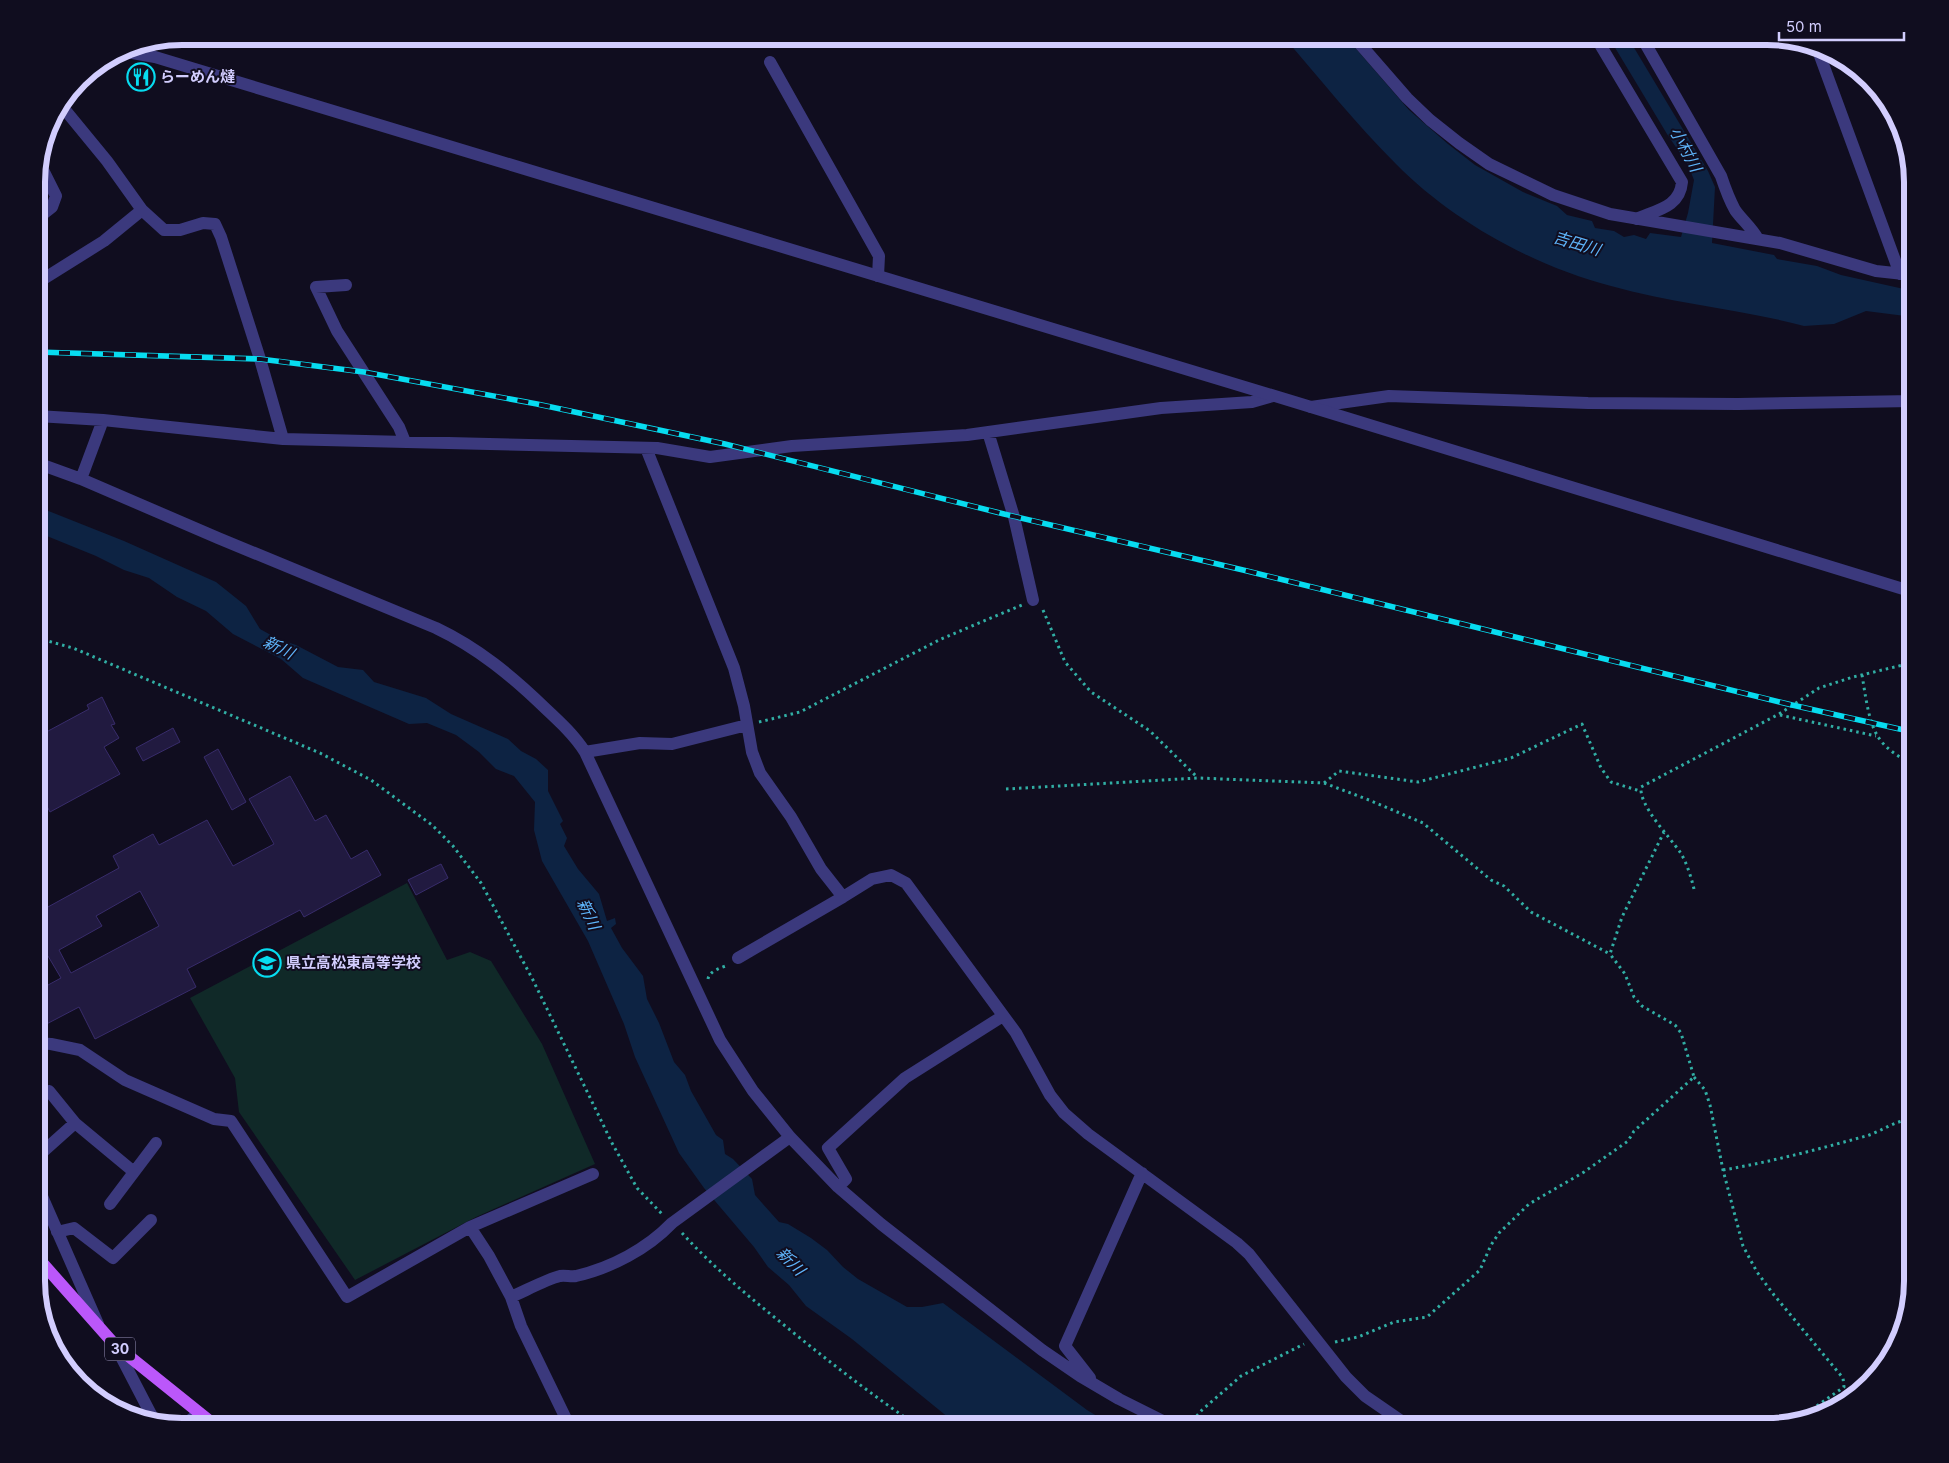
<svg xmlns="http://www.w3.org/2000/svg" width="1949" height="1463" font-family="Inter,'Noto Sans JP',sans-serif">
	<rect width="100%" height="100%" fill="#100d1f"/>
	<!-- green -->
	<path fill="#102928" d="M407 883 447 960 470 952 491 961 542 1044 595 1164 476 1217 355 1280 239 1112 235 1078 190 998Z"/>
	<!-- water -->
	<path fill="#0d2343" d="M1283 36H1345L1409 110 1448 144 1475 165 1523 192 1557 206 1567 215 1592 221 1595 228 1614 231 1624 237 1634 235 1646 239 1650 233 1681 237 1688 213 1694 180 1688 165 1667 134 1608 36H1627L1708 171 1715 187 1712 243 1774 255 1777 259 1817 266 1841 275 1913 291V317L1866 311 1834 324 1804 326C1741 309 1675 304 1611 286 1534 266 1452 221 1396 164 1356 124 1320 79 1283 36Z
		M37 507 51 512 124 541 216 582 246 606 260 629 278 639 296 645 338 667 363 670 374 682 426 698 451 714 508 739 521 751 536 759 548 770V791L563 821 560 824 567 838 564 846 578 869 599 894 607 921 615 918 616 924 611 928 622 948 643 976 647 999 659 1023 674 1062 685 1075 691 1091 716 1135 723 1140 725 1154 733 1159 752 1179 755 1195 779 1222 788 1224 811 1238 827 1250 843 1267 858 1279 907 1307H922L943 1303 1087 1410 1115 1427H960L852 1339 806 1306 789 1285 768 1267 754 1247 704 1188 679 1153 635 1057 624 1024 588 941 542 861 534 830 535 802 514 776 496 769 479 752 456 735 427 723 409 724 303 678 281 659 233 634 206 611 177 597 149 578 124 570 96 556 37 532Z"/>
	<!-- building -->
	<path fill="#211a40" stroke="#382c6b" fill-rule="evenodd" d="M102 697 115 724 111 725 119 738 104 747 120 774 50 812 37 787V737L89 709 87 705Z
		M173 728 180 742 143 761 136 748Z
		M218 749 246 802 232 810 204 757Z
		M290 776 315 821 326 815 351 859 367 850 381 875 304 917 300 910 187 969 196 987 95 1039 79 1007 37 1029V991L61 978 48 956 37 962V913L119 868 113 856 153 834 159 845 207 820 233 866 259 852 274 844 249 799ZM140 891 159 926 71 973 59 950 102 926 96 916Z
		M441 864 448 878 416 895 408 880Z"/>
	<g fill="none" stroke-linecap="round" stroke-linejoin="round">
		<!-- path -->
		<path stroke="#31aea4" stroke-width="3" stroke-dasharray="2.5 4" stroke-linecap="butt" d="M1043 610 1065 662 1091 692 1150 731 1198 778
			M37 638 73 648 320 753 371 780 432 825 453 846 481 883 533 980 612 1143 637 1188 663 1215
			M1862 675C1865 692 1868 720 1877 735 1884 748 1900 758 1913 764
			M1780 715 1876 736
			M759 722 800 712 941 639 1022 605
			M1324 783 1339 771 1418 782 1511 758 1582 724 1601 768 1611 782 1640 791
			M1006 789 1198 778 1324 783 1369 800 1423 823 1491 880 1504 886 1531 912 1610 954
			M1694 889C1691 877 1687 863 1680 852 1669 836 1639 806 1641 787L1779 714 1819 688 1853 677 1903 665 1913 661
			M708 979C709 971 721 968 728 965
			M1694 1077 1705 1090 1710 1105 1723 1170 1743 1246 1757 1272 1774 1295 1843 1378 1844 1387 1798 1419
			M1723 1170C1771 1162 1819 1149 1866 1136 1881 1132 1896 1119 1913 1120
			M682 1233C713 1267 748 1296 784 1325 828 1361 872 1395 919 1427
			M1335 1342 1358 1337 1394 1322 1427 1317 1480 1270 1491 1245 1499 1233 1529 1204 1584 1172 1628 1141 1634 1131 1694 1077 1681 1033 1675 1025 1642 1006 1634 997 1625 974 1610 954 1622 917 1664 832
			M1188 1426 1202 1410 1241 1376 1304 1344"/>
		<!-- minor -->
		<path stroke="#3b397d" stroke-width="12" d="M1353 36 1407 98 1430 120 1459 143 1489 164 1553 195 1610 214 1780 243 1876 271 1913 275
			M1595 36 1682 182C1680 207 1657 210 1636 219
			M1641 36 1721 176C1725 188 1729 199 1735 210 1742 220 1751 227 1758 239
			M1816 45 1900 274
			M770 62 879 256 878 276
			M61 105 107 161 142 210 164 230H180L203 223 215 224 221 237 260 359 283 439
			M38 218 52 207 56 196 39 162
			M37 283 104 241 142 210
			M346 285 316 287 337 331 399 427 405 442
			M1909 401V360L1913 324
			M1311 407 1389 396 1588 403 1738 404 1913 401
			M37 416 103 420 283 439 657 448 710 457 792 446 967 435 1161 408 1252 402 1273 396
			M988 432 1014 517 1033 600
			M646 448 734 668 744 706 752 752 760 773 791 817 821 869 843 897 872 879 891 875 906 883 1016 1033 1050 1095 1064 1113 1088 1134 1237 1243 1249 1254 1346 1377 1365 1396 1410 1427
			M37 463 81 479 218 538 436 628C478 648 512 676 546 709 560 722 575 736 585 752L720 1040 753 1091 790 1137 838 1187 881 1224 1042 1350 1080 1376 1119 1399 1175 1427
			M81 479 103 420
			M585 752 640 743 672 744 747 725
			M738 958 843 897
			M37 1043 51 1044 80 1050 125 1080 214 1119 231 1121 347 1297 470 1227 593 1174
			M49 1091 75 1123 134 1172
			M37 1157 75 1123
			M37 1185 98 1324
			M838 1187 846 1179 828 1148 905 1078 1003 1016
			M110 1204 156 1143
			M470 1227 489 1256 511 1297 521 1326 570 1427
			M57 1232 74 1228 113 1258 151 1220
			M511 1297C525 1291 547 1279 560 1276 565 1275 571 1277 576 1276 611 1268 647 1249 672 1223L790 1137
			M115 1345 155 1422
			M1090 1378 1065 1346 1142 1173
			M182 1427 199 1413"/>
		<!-- tertiary -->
		<path stroke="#3b397d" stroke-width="12" d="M121 51 155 57 1311 407 1913 592"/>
		<!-- primary -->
		<path stroke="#bb57fa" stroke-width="12" d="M37 1257 115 1345 217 1427"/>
		<!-- rail casing -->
		<g stroke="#07dcf0" stroke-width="5.5">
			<path id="rail" d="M37 352 260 359 364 372 537 404 725 444 1004 514 1243 570 1792 705 1913 732"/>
		</g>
		<!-- rail -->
		<use href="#rail" stroke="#100d1f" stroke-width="4" stroke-dasharray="11" stroke-linecap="butt"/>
	</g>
	<!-- icons -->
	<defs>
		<g id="restaurant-ring" transform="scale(1.4375)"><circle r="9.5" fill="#100d1f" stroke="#07dcf0" stroke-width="1.5"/><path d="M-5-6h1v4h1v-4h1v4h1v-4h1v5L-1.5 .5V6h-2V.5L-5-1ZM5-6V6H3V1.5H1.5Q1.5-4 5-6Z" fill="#07dcf0"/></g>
		<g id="school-ring" transform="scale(1.4375)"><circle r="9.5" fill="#100d1f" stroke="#07dcf0" stroke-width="1.5"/><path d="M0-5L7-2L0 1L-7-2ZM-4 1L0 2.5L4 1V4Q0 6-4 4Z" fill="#07dcf0"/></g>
	</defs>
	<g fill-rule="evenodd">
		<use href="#restaurant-ring" x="141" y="77"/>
		<use href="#school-ring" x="267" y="963"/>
	</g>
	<g text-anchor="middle" stroke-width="4" stroke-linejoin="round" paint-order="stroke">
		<!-- shield labels -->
		<rect fill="#100d1f" stroke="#9893bb" stroke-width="1" x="105" y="1337.5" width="30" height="23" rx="4"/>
		<g font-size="14" font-weight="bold" fill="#d2cdfe">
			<text x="120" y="1354">30</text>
		</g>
		<!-- poi labels -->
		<g font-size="15" font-weight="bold" fill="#d2cdfe" stroke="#100d1f" text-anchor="start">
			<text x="160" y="82">らーめん燵</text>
			<text x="286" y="968">県立高松東高等学校</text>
		</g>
		<!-- water labels -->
		<g font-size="16" font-style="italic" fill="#5eb4fa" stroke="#100d1f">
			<text transform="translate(1686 149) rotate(62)" y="6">小村川</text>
			<text transform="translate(1577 243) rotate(17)" y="6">吉田川</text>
			<text transform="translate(279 647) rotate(26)" y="6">新川</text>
			<text transform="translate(589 914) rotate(65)" y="6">新川</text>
			<text transform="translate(791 1261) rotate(45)" y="6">新川</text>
		</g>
	</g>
	<!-- crop -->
	<path d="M0 0H1949V1463H0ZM182 45H1767A137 137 0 0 1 1904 182V1281A137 137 0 0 1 1767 1418H182A137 137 0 0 1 45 1281V182A137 137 0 0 1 182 45Z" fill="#100d1f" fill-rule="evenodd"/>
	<path fill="none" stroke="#d2cdfe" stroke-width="6" d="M182 45H1767A137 137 0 0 1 1904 182V1281A137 137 0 0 1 1767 1418H182A137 137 0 0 1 45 1281V182A137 137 0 0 1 182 45Z"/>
	<!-- scale -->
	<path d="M1779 32v8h125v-8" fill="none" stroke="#d2cdfe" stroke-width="2.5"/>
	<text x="1786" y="32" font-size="15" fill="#d2cdfe" stroke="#100d1f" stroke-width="4" paint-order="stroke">50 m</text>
</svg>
